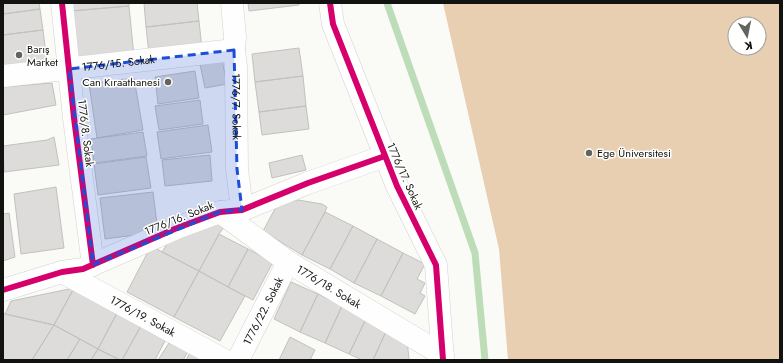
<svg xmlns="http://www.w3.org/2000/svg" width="783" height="363" font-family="Jost,sans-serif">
	<rect width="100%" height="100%" fill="#fafaf7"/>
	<!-- forest -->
	<path fill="#e9cfb1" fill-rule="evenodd" d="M443 3H780V360H508L499 249ZM735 24H759V48H735Z"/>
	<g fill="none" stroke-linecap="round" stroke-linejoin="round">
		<!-- stream -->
		<path stroke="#bcddb7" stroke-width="7" d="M387 3 475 253 485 360"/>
	</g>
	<!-- building -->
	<path fill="#dddcda" stroke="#c1c1be" d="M3 3H39L40 9 3 14Z
		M70 3H129V6L71 11Z
		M144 3H197L199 21 146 27Z
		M248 3H299V5L249 11Z
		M129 6 134 57 76 62 71 11Z
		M40 9 43 30 3 35V14Z
		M199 21 202 49 149 54 146 27Z
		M43 30 47 62 3 68V35Z
		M299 48 303 76 255 82 252 54Z
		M222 60 227 84 205 88 200 64Z
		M195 71 199 98 158 104 155 77Z
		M303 76 306 106 259 112 255 82Z
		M134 78 143 130 97 138 89 84Z
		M52 83 56 105 3 115V87Z
		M200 100 203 124 159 130 155 106Z
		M306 106 309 129 262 135 259 112Z
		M208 125 212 152 161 159 157 132Z
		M143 132 147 156 94 163 91 139Z
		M54 137 59 165 4 172 3 146 47 140Z
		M210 155 212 181 165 186 162 160Z
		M302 155 306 170 272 178 269 163Z
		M146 157 151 188 98 195 94 164Z
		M56 187 64 248 21 254 14 194Z
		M153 192 158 232 105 239 100 198Z
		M298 200 322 204 327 207 325 212 302 255 263 231 276 207 282 203Z
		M325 212 353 226 330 269 302 255Z
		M9 213 15 257 3 261V214Z
		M211 221 224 227 219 234 199 271 162 252 174 233Z
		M353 226 377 239 354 283 330 269Z
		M219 234 248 249 228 287 199 271Z
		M377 239 403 253 381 296 354 283Z
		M151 246 199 271 174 317 127 292Z
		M248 249 273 262 253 300 228 287Z
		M403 253 425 264 417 279 425 283 420 293 425 296 415 314 381 296Z
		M199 271 245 296 220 341 174 317Z
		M291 282 318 294 300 332 274 319Z
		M74 288 54 325 5 314 11 301Z
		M74 288 118 311 98 349 54 325Z
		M318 294 342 306 325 343 300 332Z
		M342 306 367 317 349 354 325 343Z
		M118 311 142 324 122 360H120L98 349Z
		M3 313 5 314 54 325 32 360H3Z
		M367 317 388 327 373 360H362L349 354Z
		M142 324 167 337 155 360H122Z
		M54 325 80 339 67 360H32Z
		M388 327 407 339 409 360H373Z
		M290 337 315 350 310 360H279Z
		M80 339 98 349 91 360H67Z
		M171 340 189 350 183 360H158Z
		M98 349 120 360H91Z
		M190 353 204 360H186Z"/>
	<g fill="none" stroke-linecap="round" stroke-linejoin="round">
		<!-- minor casing -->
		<g stroke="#d2d2d0" stroke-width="23">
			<g id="minor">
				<path d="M62 3 74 118 93 265"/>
				<path id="s1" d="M232 3 235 37 234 50 236 67 237 169 242 210"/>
				<path id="s2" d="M3 76 234 50"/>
				<path id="s3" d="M220 212 288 262 443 355"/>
				<path id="s4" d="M62 272 224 360"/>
				<path d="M3 290 62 272 83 269 177 228 220 212 242 210 308 183 385 156"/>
				<path id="s5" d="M238 360 288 262"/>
			</g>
		</g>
		<!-- tertiary casing -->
		<g stroke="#d2d2d0" stroke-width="23">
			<path id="tertiary" d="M330 3 333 24 397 186 436 265 443 360"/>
		</g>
		<!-- minor -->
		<use href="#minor" stroke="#fefefe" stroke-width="22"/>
		<!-- tertiary -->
		<use href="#tertiary" stroke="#fefefe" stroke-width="22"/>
		<!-- cycleway casing -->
		<g stroke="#fffffe" stroke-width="8">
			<path id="cycleway" d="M62 3 74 118 93 265
				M330 3 333 24 397 186 436 265 443 360
				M3 290 62 272 83 269 177 228 220 212 242 210 308 183 385 156"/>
		</g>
		<!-- cycleway -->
		<use href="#cycleway" stroke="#d6006c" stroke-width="6"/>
	</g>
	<!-- marked area -->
	<path fill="#1d4ed8" fill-opacity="0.2" stroke="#1d4ed8" stroke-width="3" stroke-dasharray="8 5" stroke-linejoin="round" d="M234 50 237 169 242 210 220 212 93 265 69 69Z"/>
	<!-- markers -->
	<g fill="#636361" stroke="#fffffe" stroke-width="1.5">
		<circle cx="19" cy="55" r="4"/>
		<circle cx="168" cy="82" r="4"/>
		<circle cx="589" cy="153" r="4"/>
	</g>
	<g text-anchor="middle" stroke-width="3" stroke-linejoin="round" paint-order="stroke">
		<!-- poi labels -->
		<g font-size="11" fill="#121210" stroke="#fffffe" text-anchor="start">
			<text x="27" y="53">Barış<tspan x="27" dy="13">Market</tspan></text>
			<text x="160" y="86" text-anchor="end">Can Kıraathanesi</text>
			<text x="597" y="157">Ege Üniversitesi</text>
		</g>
		<!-- street labels -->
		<g font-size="11" fill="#121210" stroke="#fffffe">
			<text dy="4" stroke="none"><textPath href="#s2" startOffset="116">1776/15. Sokak</textPath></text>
			<text dy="4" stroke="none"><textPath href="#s1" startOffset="104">1776/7. Sokak</textPath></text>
			<text transform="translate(86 133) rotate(83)" y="4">1776/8. Sokak</text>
			<text transform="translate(405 176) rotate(66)" y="4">1776/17. Sokak</text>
			<text transform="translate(179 218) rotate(-22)" y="4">1776/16. Sokak</text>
			<text dy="4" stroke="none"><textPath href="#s3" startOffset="132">1776/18. Sokak</textPath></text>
			<text dy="4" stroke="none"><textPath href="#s5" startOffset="55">1776/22. Sokak</textPath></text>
			<text dy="4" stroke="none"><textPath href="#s4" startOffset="92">1776/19. Sokak</textPath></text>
		</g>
	</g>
	<!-- border -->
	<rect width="783" height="363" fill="none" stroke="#121210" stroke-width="8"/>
	<!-- north arrow -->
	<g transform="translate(747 36) rotate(170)"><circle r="19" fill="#fffffe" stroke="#a0a09f"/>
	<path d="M0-3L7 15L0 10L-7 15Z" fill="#636361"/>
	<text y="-6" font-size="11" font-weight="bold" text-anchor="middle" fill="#121210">K</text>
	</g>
</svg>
